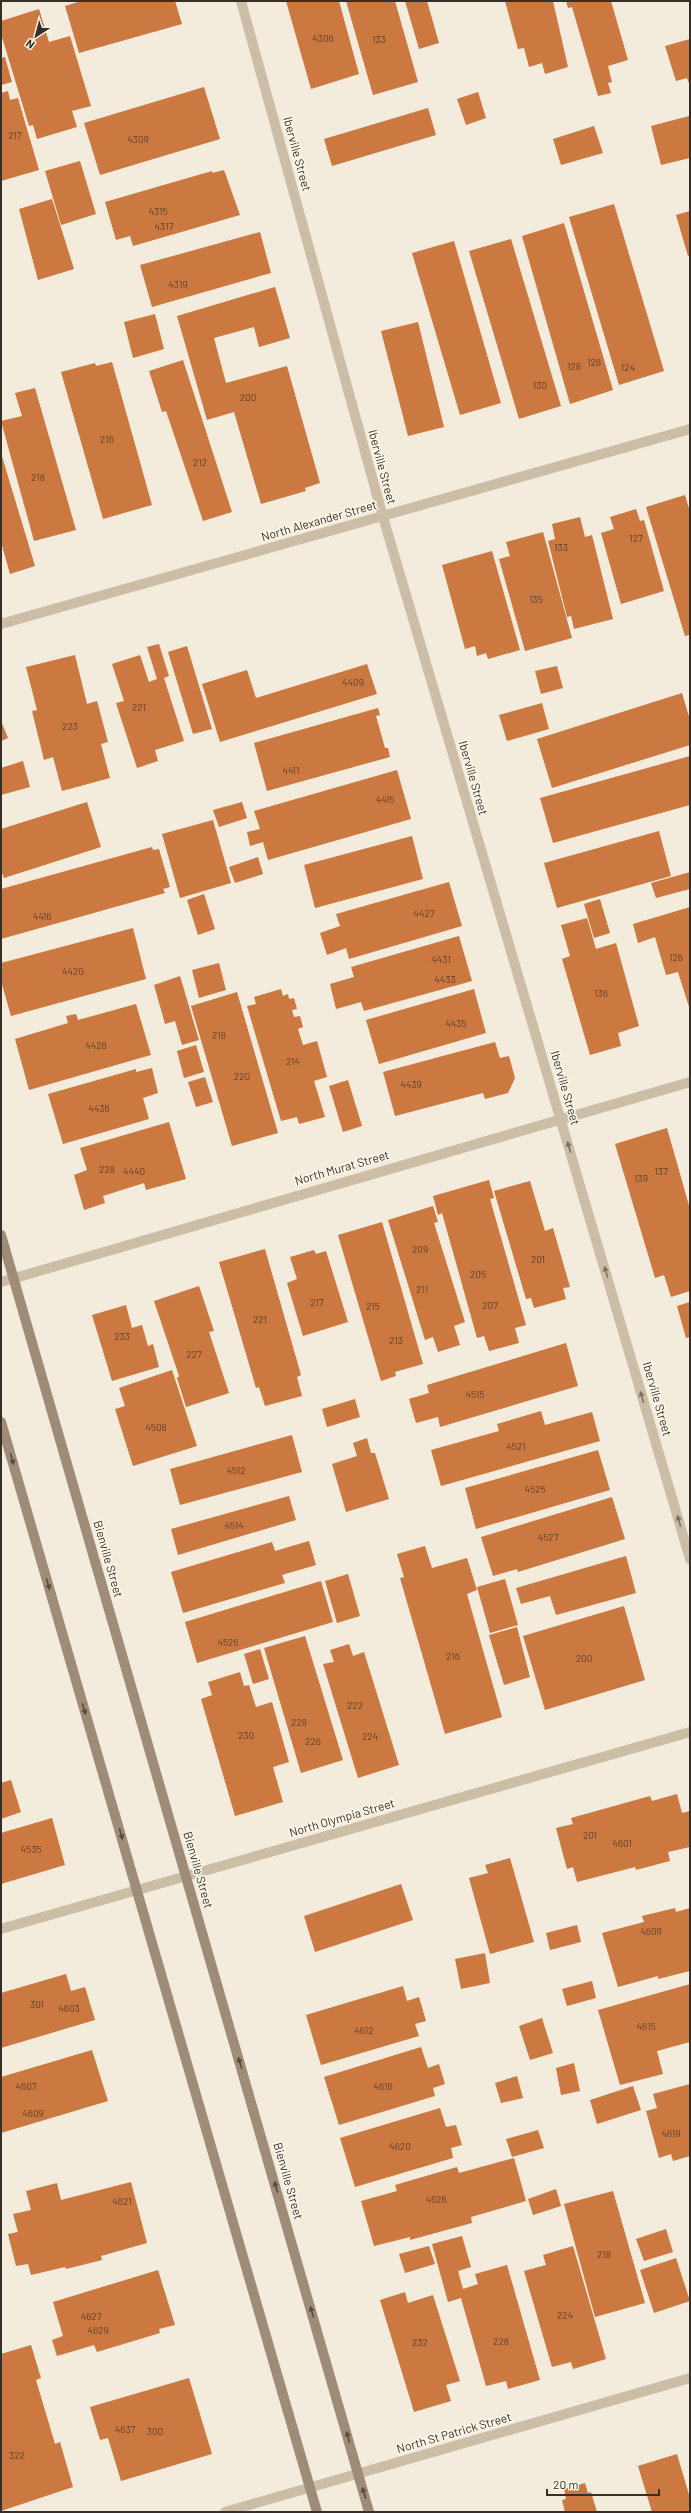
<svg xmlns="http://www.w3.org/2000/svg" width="691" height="2513" font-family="Barlow,sans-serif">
	<rect width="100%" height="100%" fill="#f3ebdb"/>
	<!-- building -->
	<path fill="#cb7841" d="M81 1H175L182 24 79 53 65 6Z
		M286 1H339L359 74 311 89Z
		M346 1H395L418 82 373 95Z
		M405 1H427L439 43 419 49Z
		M505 1H553L568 67 545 74 542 63 529 67 524 48 518 49Z
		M566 1H611L628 60 608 66 612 82 608 83 611 93 598 96 572 7 568 8Z
		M39 9 49 42 70 36 91 106 72 111 77 127 37 139 33 125 29 126 1 34V21Z
		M690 39V86L687 78 676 81 665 46Z
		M5 57 12 82 1 85V58Z
		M204 87 220 139 100 175 84 123Z
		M8 91 10 100 18 98 39 170 1 181V93Z
		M478 92 486 118 466 125 457 99Z
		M428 108 436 135 332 166 324 139Z
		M689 116 690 158 661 165 651 126Z
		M594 126 603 153 561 165 553 139Z
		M80 161 96 214 61 225 45 171Z
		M224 170 240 215 133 246 130 236 116 240 105 202 212 171V173Z
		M52 199 74 269 38 280 19 209Z
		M614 204 664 371 619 385 569 217Z
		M690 211V256H688L676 215Z
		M564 223 613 390 570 404 522 236Z
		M260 232 271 273 152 307 140 265Z
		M511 239 561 406 519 419 469 251Z
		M454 241 501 403 460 415 412 253Z
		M275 287 290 338 259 347 254 327 214 338 226 383 287 366 320 483 305 488 306 491 261 504 234 412 207 420 177 316Z
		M155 314 164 349 133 358 124 322Z
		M418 322 444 427 408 436 381 331Z
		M183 360 232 512 203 521 166 411 162 412 149 371Z
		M112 362 152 505 103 519 61 372 95 363 96 366Z
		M35 388 76 530 34 541 1 421 22 416 15 393Z
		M1 453 35 566 10 574 1 542Z
		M685 495 690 512V635L685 636 646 507Z
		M636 509 640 521 644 520 664 591 621 604 601 533 614 529 610 517Z
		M580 517 585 537 592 535 613 619 574 629 571 616 567 617 548 541 555 539 552 524Z
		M543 532 572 638 525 651 499 559 510 556 506 542Z
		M492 551 520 650 488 659 486 653 477 656 475 646 465 649 442 565Z
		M159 644 169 676 164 678 184 741 155 750 158 761 137 768 116 703 124 701 112 664 140 655 149 682 157 679 147 647Z
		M187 646 212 729 193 734 168 652Z
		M75 655 87 704 97 701 108 742 101 744 110 778 62 791 53 757 44 760 32 711 37 710 26 667Z
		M367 664 377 694 220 742 202 684 247 670 256 698Z
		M557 666 563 688 541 694 535 671Z
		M682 693 690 720V745L552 788 537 739Z
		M542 703 549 729 507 741 499 715Z
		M378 708 380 715 376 716 385 748H388L390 757 267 791 254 743Z
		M1 721 8 738 1 741Z
		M690 756V805L553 843 540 798Z
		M23 761 30 787 1 795V768Z
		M397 770 411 819 268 860 263 842 250 846 247 832 260 829 254 811Z
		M87 802 101 847 4 878 1 870V829Z
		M242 802 247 818 219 827 213 810Z
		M213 820 231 883 180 898 162 834Z
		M659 831 671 876 557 908 544 863Z
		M412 836 423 879 315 908 304 865Z
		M152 847 153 850 159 849 170 887 163 889 165 893 1 939V889Z
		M258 857 263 874 235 883 229 867Z
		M690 872V889L656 898 651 883Z
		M449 882 462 926 349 959 346 948 327 955 320 933 340 926 336 914Z
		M204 894 215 929 198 935 187 900Z
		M600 899 610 933 594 938 584 904Z
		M690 907V1010L678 972 666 975 655 937 638 943 633 924Z
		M587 918 596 949 616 943 639 1026 618 1033 621 1046 590 1055 562 959 570 956 561 925Z
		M133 928 146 979 11 1016 1 981V963Z
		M459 936 472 981 364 1011 361 1002 336 1009 330 984 354 977 351 967Z
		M219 963 226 990 199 998 192 970Z
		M180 976 199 1040 182 1045 175 1021 165 1024 154 985Z
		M281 989 283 996 288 994 289 999 294 998 297 1009 292 1010 294 1017 300 1016 303 1027 298 1029 303 1045 317 1041 327 1077 314 1081 325 1117 299 1124 297 1117 281 1121 247 1006 256 1004 254 997Z
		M474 989 486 1033 379 1064 366 1020Z
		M237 992 278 1133 232 1146 191 1006Z
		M136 1004 151 1055 29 1090 15 1039 68 1023 66 1016 76 1014 78 1020Z
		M495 1042 500 1058 509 1056 515 1078 508 1093 485 1099 483 1093 395 1116 383 1072Z
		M196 1045 204 1072 184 1078 177 1051Z
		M152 1068 158 1093 143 1098 149 1119 63 1144 48 1094 136 1069V1072Z
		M205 1077 213 1102 196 1107 188 1082Z
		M348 1080 362 1126 343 1132 329 1086Z
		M169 1122 186 1179 146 1190 144 1183 103 1196 105 1203 84 1210 74 1175 87 1170 80 1148Z
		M667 1128 690 1209V1291L671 1297 664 1275 655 1278 615 1144Z
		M489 1180 494 1198 490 1199 526 1325 515 1328 519 1343 489 1351 484 1336 477 1338 442 1213 438 1215 433 1196Z
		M530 1181 545 1231 553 1228 570 1287 563 1288 566 1299 534 1308 531 1298 526 1299 494 1191Z
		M433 1206 438 1222 434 1223 465 1322 454 1326 460 1345 438 1352 433 1337 425 1340 388 1220Z
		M382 1222 423 1364 395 1372 396 1376 381 1381 338 1235Z
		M265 1249 301 1375 297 1377 302 1396 265 1406 259 1387 256 1388 219 1262Z
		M314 1250 316 1254 326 1251 348 1322 303 1336 287 1283 297 1279 290 1257Z
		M199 1286 214 1331 209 1332 229 1393 186 1407 177 1378 179 1376 154 1301Z
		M690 1302V1337L686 1338 677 1306Z
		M126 1305 132 1328 142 1325 148 1346 153 1344 159 1367 112 1381 92 1315Z
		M566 1343 578 1386 440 1427 438 1417 416 1423 409 1399 429 1393 427 1385Z
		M172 1370 197 1446 133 1466 115 1409 125 1406 119 1388Z
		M355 1399 360 1417 327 1427 322 1409Z
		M541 1411 545 1425 592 1412 600 1441 441 1486 431 1450 499 1431 497 1424Z
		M292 1435 302 1472 180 1505 170 1469Z
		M367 1438 371 1453H375L389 1499 346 1512 332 1464 357 1456 353 1443Z
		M598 1450 610 1490 476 1529 465 1488Z
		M289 1496 296 1520 178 1555 171 1529Z
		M612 1497 625 1539 518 1572 517 1569 493 1576 481 1537Z
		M309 1541 316 1565 282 1575 285 1583 183 1613 171 1572 272 1542 275 1551Z
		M425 1546 432 1568 467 1558 477 1590 467 1594 502 1717 445 1734 400 1578 404 1577 397 1554Z
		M626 1556 636 1593 556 1615 550 1596 521 1604 516 1588Z
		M348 1574 360 1616 337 1623 325 1581Z
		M505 1579 518 1625 490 1633 477 1587Z
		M321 1581 333 1622 197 1663 185 1622Z
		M624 1606 645 1680 545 1710 523 1636Z
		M517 1627 530 1677 504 1685 489 1635Z
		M305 1636 343 1760 301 1773 264 1648Z
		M349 1644 353 1656 364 1652 399 1765 358 1778 323 1664 334 1662 330 1650Z
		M260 1649 269 1679 253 1684 244 1654Z
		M240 1672 244 1686 249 1685 256 1707 272 1702 289 1762 273 1767 283 1802 235 1816 201 1699 212 1695 208 1682Z
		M11 1780 21 1812 1 1819V1783Z
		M677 1794 682 1813 690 1811V1847L668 1852 670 1861 636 1870 635 1867 577 1882 573 1867 567 1869 556 1828 573 1824 571 1818 650 1796 652 1801Z
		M52 1818 65 1865 1 1884V1833Z
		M510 1858 534 1942 490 1954 469 1878 488 1873 485 1865Z
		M401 1884 413 1920 315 1952 304 1916Z
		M675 1908 676 1912 690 1908V1971L658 1979V1976L618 1987 602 1933 644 1922 642 1916Z
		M577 1925 581 1942 550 1950 546 1933Z
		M485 1953 490 1983 461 1989 455 1959Z
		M66 1974 71 1991 85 1987 95 2020 1 2048V1993Z
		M592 1981 596 1998 567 2006 562 1989Z
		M690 1984V2042L657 2051 663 2074 620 2085 598 2010Z
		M403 1986 407 2001 419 1997 426 2021 415 2024 419 2036 321 2065 306 2015Z
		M542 2018 553 2053 530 2060 519 2026Z
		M421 2047 428 2068 439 2064 445 2084 433 2088 435 2096 339 2125 324 2077Z
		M92 2050 108 2101 1 2133V2077Z
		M574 2063 580 2091 561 2095 556 2068Z
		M517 2076 523 2098 501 2103 495 2083Z
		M690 2084V2156L673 2161 671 2154 659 2158 646 2111 657 2108 653 2094Z
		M633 2086 641 2110 597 2124 590 2100Z
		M440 2108 446 2127 456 2125 462 2145 451 2148 453 2158 355 2187 340 2138Z
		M538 2130 544 2148 512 2157 506 2139Z
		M514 2158 526 2201 471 2217 472 2223 410 2240V2237L374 2246 361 2201 397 2191 395 2185 457 2167 459 2173Z
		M131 2182 147 2243 101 2256 102 2260 66 2269 65 2267 31 2275 28 2264 16 2266 8 2234 18 2232 13 2214 31 2210 26 2191 57 2183 61 2200Z
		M556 2189 561 2206 533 2215 528 2199Z
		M613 2191 645 2303 595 2317 564 2204Z
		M666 2229 673 2252 644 2261 636 2239Z
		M462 2236 471 2267 458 2271 463 2289 478 2284 475 2274 507 2265 540 2380 508 2389 506 2381 486 2386 461 2298 448 2302 432 2244Z
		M429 2246 435 2264 405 2273 399 2254Z
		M573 2246 606 2359 573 2369 571 2362 552 2367 524 2271 546 2265 543 2255Z
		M676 2258 690 2301 654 2313 640 2270Z
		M158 2270 175 2325 159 2329 160 2333 97 2352 94 2345 57 2356 52 2340 63 2336 53 2302Z
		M405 2292 408 2303 433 2295 460 2381 446 2385 451 2401 414 2412 380 2300Z
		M31 2345 41 2378 36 2380 55 2444 60 2442 73 2487 1 2511V2354Z
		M189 2378 212 2454 121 2481 108 2438 100 2440 90 2407Z
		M677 2454 690 2498V2512H652L638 2466Z
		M585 2483 588 2493 591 2492 597 2512H565L562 2500 566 2499 564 2489Z"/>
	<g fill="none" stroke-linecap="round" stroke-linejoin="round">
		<!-- street -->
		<path stroke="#ccbda6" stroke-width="10" d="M241 1 383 517 690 1559
			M1 624 690 429
			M1 1282 690 1082
			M1 1929 690 1732
			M225 2512 690 2378"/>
		<!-- secondary -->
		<path stroke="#9f8c78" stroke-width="10" d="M1 1235 369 2512
			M1 1422 317 2512"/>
	</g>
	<!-- one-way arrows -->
	<defs><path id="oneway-solid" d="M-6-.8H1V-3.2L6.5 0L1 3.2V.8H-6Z"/></defs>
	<g fill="#7a6f60">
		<use href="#oneway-solid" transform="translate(569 1147) rotate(-106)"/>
		<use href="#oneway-solid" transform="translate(606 1272) rotate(-106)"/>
		<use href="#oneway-solid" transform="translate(642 1397) rotate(-106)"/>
		<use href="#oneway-solid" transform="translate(679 1521) rotate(-106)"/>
	</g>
	<g fill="#564b3f">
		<use href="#oneway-solid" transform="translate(12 1459) rotate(74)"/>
		<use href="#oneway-solid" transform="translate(48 1584) rotate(74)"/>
		<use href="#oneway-solid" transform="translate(84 1709) rotate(74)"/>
		<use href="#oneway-solid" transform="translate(121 1834) rotate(74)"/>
		<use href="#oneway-solid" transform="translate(240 2063) rotate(-106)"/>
		<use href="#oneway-solid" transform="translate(276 2187) rotate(-106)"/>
		<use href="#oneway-solid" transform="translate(312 2312) rotate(-106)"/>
		<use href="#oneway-solid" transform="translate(348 2437) rotate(-106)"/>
		<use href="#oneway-solid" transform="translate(364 2493) rotate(-107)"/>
	</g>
	<g text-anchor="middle" stroke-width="3.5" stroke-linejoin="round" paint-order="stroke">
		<!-- number labels -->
		<g font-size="10" fill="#5c412e">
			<text x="323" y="42">4306</text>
			<text x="379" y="43">133</text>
			<text x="15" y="139">217</text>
			<text x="138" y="143">4309</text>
			<text x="158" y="215">4315</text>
			<text x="164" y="230">4317</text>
			<text x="178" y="288">4319</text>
			<text x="594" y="366">126</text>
			<text x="574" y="370">128</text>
			<text x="628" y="371">124</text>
			<text x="540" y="389">130</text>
			<text x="248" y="401">200</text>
			<text x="107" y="443">216</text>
			<text x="200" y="466">212</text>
			<text x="38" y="481">218</text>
			<text x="636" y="542">127</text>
			<text x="561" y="551">133</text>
			<text x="536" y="603">135</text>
			<text x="353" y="686">4409</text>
			<text x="139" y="711">221</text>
			<text x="70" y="730">223</text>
			<text x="291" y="774">4411</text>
			<text x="385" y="803">4415</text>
			<text x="424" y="917">4427</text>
			<text x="42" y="920">4416</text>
			<text x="676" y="961">126</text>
			<text x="441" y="963">4431</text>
			<text x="73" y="975">4420</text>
			<text x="445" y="983">4433</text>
			<text x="601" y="997">136</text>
			<text x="456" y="1027">4435</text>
			<text x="219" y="1039">218</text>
			<text x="96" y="1049">4426</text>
			<text x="293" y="1065">214</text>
			<text x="242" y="1080">220</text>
			<text x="411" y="1088">4439</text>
			<text x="99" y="1112">4436</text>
			<text x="107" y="1173">228</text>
			<text x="134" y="1175">4440</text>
			<text x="661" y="1175">137</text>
			<text x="641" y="1182">139</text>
			<text x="420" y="1253">209</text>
			<text x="538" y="1263">201</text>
			<text x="478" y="1278">205</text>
			<text x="422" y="1293">211</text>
			<text x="317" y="1306">217</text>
			<text x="490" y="1309">207</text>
			<text x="373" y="1310">215</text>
			<text x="260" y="1323">221</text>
			<text x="122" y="1340">233</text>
			<text x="396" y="1344">213</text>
			<text x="194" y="1358">227</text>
			<text x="475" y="1398">4515</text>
			<text x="156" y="1431">4508</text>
			<text x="516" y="1450">4521</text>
			<text x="236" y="1474">4512</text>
			<text x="535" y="1493">4525</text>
			<text x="234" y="1529">4514</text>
			<text x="548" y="1541">4527</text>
			<text x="228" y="1646">4526</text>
			<text x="453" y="1660">216</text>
			<text x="584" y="1662">200</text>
			<text x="355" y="1709">222</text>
			<text x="299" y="1726">228</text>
			<text x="246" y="1739">230</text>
			<text x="370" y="1740">224</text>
			<text x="313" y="1745">226</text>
			<text x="590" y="1839">201</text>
			<text x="622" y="1847">4601</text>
			<text x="31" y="1853">4535</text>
			<text x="651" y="1935">4609</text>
			<text x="37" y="2008">301</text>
			<text x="69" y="2012">4603</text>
			<text x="646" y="2030">4615</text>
			<text x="364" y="2034">4612</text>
			<text x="26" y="2090">4607</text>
			<text x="383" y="2090">4616</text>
			<text x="33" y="2117">4609</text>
			<text x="671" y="2137">4619</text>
			<text x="400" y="2150">4620</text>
			<text x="436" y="2203">4626</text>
			<text x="122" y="2205">4621</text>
			<text x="604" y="2258">218</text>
			<text x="565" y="2319">224</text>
			<text x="91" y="2320">4627</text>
			<text x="98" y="2334">4629</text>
			<text x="501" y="2345">228</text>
			<text x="420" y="2346">232</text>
			<text x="125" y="2433">4637</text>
			<text x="155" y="2435">300</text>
			<text x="17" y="2459">322</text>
		</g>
		<!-- street labels -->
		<g font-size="12" fill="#372f27" stroke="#faf5e8">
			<text transform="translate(297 154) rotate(75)" y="4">Iberville Street</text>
			<text transform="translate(382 467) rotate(75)" y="4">Iberville Street</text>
			<text transform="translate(319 521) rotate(-16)" y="4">North Alexander Street</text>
			<text transform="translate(473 778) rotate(74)" y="4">Iberville Street</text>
			<text transform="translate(565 1088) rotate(74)" y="4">Iberville Street</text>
			<text transform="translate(342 1168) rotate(-16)" y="4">North Murat Street</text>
			<text transform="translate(657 1399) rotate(74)" y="4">Iberville Street</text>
			<text transform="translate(108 1559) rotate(74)" y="4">Bienville Street</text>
			<text transform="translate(342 1818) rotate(-16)" y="4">North Olympia Street</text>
			<text transform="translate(198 1870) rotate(74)" y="4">Bienville Street</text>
			<text transform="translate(288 2181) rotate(74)" y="4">Bienville Street</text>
			<text transform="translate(454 2433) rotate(-16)" y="4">North St Patrick Street</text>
		</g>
	</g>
	<!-- border -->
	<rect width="691" height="2513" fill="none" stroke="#372f27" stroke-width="4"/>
	<!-- north arrow -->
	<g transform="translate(36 36) rotate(216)" stroke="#faf5e8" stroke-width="3" paint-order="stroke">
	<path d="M0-3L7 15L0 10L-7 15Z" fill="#372f27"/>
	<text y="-6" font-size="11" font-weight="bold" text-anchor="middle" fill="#372f27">N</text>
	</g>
	<!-- scale -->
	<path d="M547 2489v6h112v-6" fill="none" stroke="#372f27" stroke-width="2"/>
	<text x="553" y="2489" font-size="12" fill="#372f27" stroke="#faf5e8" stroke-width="3" paint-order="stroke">20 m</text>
</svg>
